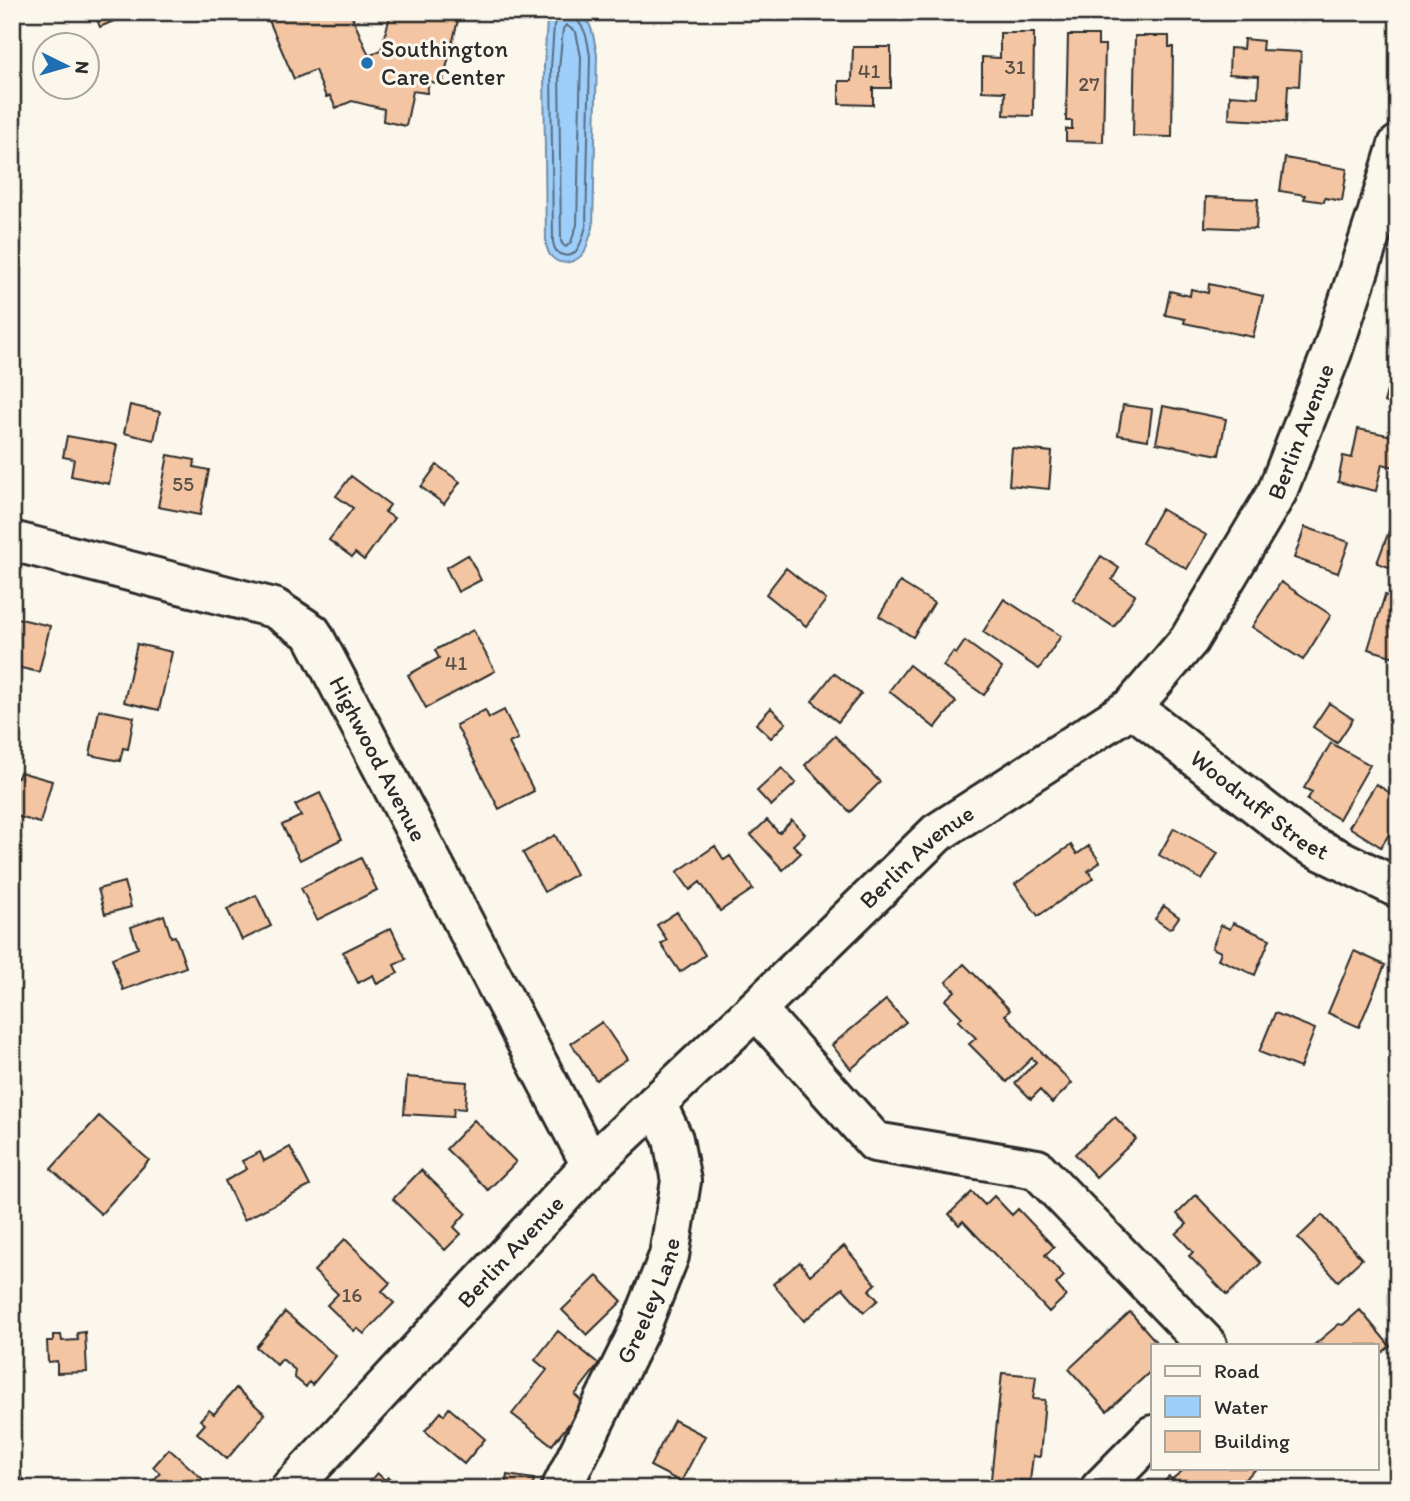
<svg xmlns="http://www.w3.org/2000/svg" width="1410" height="1501" font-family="Itim,sans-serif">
	<rect width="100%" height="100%" fill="#fbf7ec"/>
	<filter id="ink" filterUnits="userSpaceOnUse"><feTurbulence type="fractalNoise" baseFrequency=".0143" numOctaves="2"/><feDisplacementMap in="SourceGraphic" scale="14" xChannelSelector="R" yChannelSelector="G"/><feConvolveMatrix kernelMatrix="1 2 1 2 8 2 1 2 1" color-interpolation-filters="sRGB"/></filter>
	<g filter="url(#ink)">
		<!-- water -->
		<path fill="#9ecefa" stroke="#708da7" stroke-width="2" d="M556 12C592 12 591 24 597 55L593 228C590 235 588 244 585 251 577 263 560 268 550 255 549 254 546 246 546 244L544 67 547 20Z"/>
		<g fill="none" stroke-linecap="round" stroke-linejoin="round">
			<!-- shore -->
			<path stroke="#596c7e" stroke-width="2" d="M560 12 559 18 554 25 551 68 553 242C554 248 556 254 563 255 578 260 583 237 586 226L590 56C588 47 588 35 582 27 578 20 575 20 573 12
				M566 25 576 32 581 57 577 225 571 242 566 247 563 245 561 241 559 68 563 29Z"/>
		</g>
		<!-- building -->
		<path fill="#f3c5a2" stroke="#2b2b2b" stroke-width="2" d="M94 12H130V14L100 27Z
			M273 12H350L369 56 381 50 391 12H460L442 85 429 81 427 93 413 91 406 126 383 121 384 109 352 101 336 108 330 96 326 97 315 70 294 79 268 18 274 16Z
			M1000 33H1034L1033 116 1004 115 1005 92 982 91V57L1000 58Z
			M1068 35H1098V45H1105L1103 142 1066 141V129H1072V121H1066Z
			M1135 36H1169V47H1173L1172 137 1133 136Z
			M1244 39 1263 41 1262 50 1301 52 1299 86 1288 85 1286 122 1229 119 1230 95 1258 97 1259 76 1229 74 1230 48 1243 49Z
			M853 47H891V88H873V105L839 104V81H852Z
			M1285 158 1347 169 1342 201 1325 198 1324 202 1304 199 1305 195 1280 191Z
			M1206 197 1258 199 1256 229 1205 227Z
			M1209 284 1263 296 1253 337 1184 323 1185 319 1165 315 1170 291 1190 296 1191 289 1208 293Z
			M1395 362 1398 363V406L1384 402Z
			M130 405 160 412 154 440 124 433Z
			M1123 405 1152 409 1148 440 1118 435Z
			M1163 406 1226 419 1219 455 1156 443Z
			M1358 429 1398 437V468L1382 464 1376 491 1338 482 1343 456 1352 458Z
			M67 436 117 445 109 484 71 476 74 459 63 457Z
			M1012 448 1052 452 1049 489 1009 485Z
			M168 455 195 460 194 467 209 470 200 515 158 507Z
			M437 465 460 482 444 504 421 487Z
			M351 476 390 505 385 512 394 518 364 560 355 553 352 557 329 540 353 508 336 496Z
			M1161 509 1206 535 1187 569 1142 543Z
			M1305 527 1349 542 1338 573 1294 558Z
			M1389 531 1398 534V570L1377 563Z
			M468 555 481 580 458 592 446 568Z
			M1101 556 1119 568 1112 580 1135 595 1114 627 1073 600Z
			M786 568 826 600 806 626 766 594Z
			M900 582 934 603 913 637 879 616Z
			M1281 582 1331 615 1303 660 1252 627Z
			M1385 595 1398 599V658L1368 649Z
			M1004 599 1061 636 1039 669 983 632Z
			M12 617 50 626 39 672 12 666Z
			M473 630 495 671 426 708 408 675 439 658 435 650Z
			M965 641 1002 668 984 695 943 666 953 652 956 654Z
			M137 644 172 652 159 710 124 702Z
			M909 665 956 702 935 728 889 691Z
			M834 673 861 694 838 722 812 701Z
			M1329 703 1353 719 1337 743 1313 727Z
			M771 708 786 723 771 738 756 724Z
			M99 710 134 717 128 749 123 748 120 761 90 755Z
			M485 710 489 718 504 710 518 739 509 743 534 791 499 809 456 725Z
			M835 736 880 782 850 812 805 765Z
			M1331 743 1370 765 1339 819 1307 800 1312 792 1304 788Z
			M782 768 796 783 771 806 757 791Z
			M20 772 52 781 40 823 12 815V798L14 790 12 789V776L18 778Z
			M1376 784 1398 798V820L1381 847 1349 827Z
			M320 793 342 839 300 860 282 825 301 816 295 805Z
			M767 820 779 833 792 820 805 834 793 845 801 853 783 870 751 835Z
			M1174 828 1218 853 1202 880 1159 855Z
			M555 835 576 874 544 892 523 853Z
			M1071 845 1077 854 1089 846 1100 862 1088 871 1094 878 1038 916 1015 884Z
			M715 846 724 860 730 856 753 889 720 911 700 882 690 890 677 872Z
			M361 858 377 890 317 920 301 888Z
			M124 882 131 907 105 914 98 889Z
			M256 895 271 926 242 940 227 909Z
			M1164 906 1179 917 1172 927 1168 928 1155 919Z
			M677 912 705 955 680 972 661 944 667 940 657 925Z
			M164 915 171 937 175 936 186 967 123 990 112 958 138 948 131 927Z
			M1233 923 1270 939 1255 975 1218 959 1221 952 1212 948 1221 925 1230 929Z
			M391 928 406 959 394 965 398 973 377 984 373 975 358 983 343 952Z
			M1354 951 1385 965 1359 1027 1328 1013Z
			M964 964 1010 1010 1005 1015 1072 1083 1052 1103 1040 1090 1031 1099 1015 1083 1036 1062 1032 1058 1007 1082 969 1044 976 1038 958 1021 962 1017 945 1000 955 991 946 982Z
			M886 1000 906 1022 851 1069 832 1045Z
			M1275 1013 1315 1029 1300 1068 1259 1052Z
			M602 1022 627 1059 596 1080 571 1043Z
			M407 1077 467 1082 465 1109 454 1108 453 1117 404 1114Z
			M99 1116 149 1160 101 1214 51 1169Z
			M1115 1117 1136 1139 1096 1177 1075 1154Z
			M474 1120 516 1162 488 1190 446 1149Z
			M290 1147 310 1186 244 1220 225 1181 247 1169 242 1161 260 1152 264 1161Z
			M421 1170 466 1213 454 1227 461 1234 445 1250 393 1199Z
			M972 1192 985 1205 994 1196 1012 1215 1018 1209 1054 1247 1045 1255 1064 1276 1056 1284 1066 1296 1049 1312 963 1221 959 1225 949 1214Z
			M1196 1195 1261 1263 1227 1295 1189 1256 1193 1252 1176 1234 1187 1224 1177 1214Z
			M1322 1215 1362 1259 1338 1281 1298 1238Z
			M345 1239 390 1283 382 1291 394 1303 364 1334 357 1328 354 1331 327 1305 338 1294 314 1271Z
			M844 1246 876 1284 869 1290 878 1300 864 1312 843 1288 804 1321 773 1284 800 1262 810 1275Z
			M597 1276 622 1301 587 1335 562 1310Z
			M1360 1310 1390 1346 1377 1357V1345H1314L1339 1324 1343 1325Z
			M285 1312 336 1356 312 1385 309 1382 306 1387 294 1377 295 1370 282 1359 277 1365 256 1347Z
			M1130 1312 1159 1345H1153V1369L1107 1411 1069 1369Z
			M558 1331 599 1364 575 1395 585 1404 552 1445 512 1414 547 1370 535 1360Z
			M85 1332 87 1372 57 1373V1361L48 1362 47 1341H53V1335H61L62 1341 78 1340 77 1333Z
			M1002 1373 1036 1376 1033 1399 1045 1400 1040 1457 1033 1456 1030 1481 1020 1480 1019 1489H990Z
			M236 1388 265 1414 227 1459 197 1433 205 1424 200 1420 209 1410 214 1414Z
			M449 1408 485 1439 464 1464 425 1431 441 1412 444 1415Z
			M674 1420 705 1436 681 1482 650 1466Z
			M169 1449 204 1480 196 1489H146L160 1473 153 1467Z
			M1186 1468H1253L1255 1470 1234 1489H1155L1169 1477 1172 1479Z
			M377 1473 385 1480 388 1477 401 1489H363Z
			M507 1475 534 1479 532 1489H505Z
			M23 1478 26 1489H12V1481Z"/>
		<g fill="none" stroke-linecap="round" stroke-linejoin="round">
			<!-- minor casing -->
			<g stroke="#2b2b2b" stroke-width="44">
				<g id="minor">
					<path id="s1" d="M12 541 274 608 312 633 591 1165"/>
					<path id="s2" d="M1132 707 1304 842 1398 888"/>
					<path d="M756 1009 875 1142 1037 1169 1207 1345"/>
					<path id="s3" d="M290 1489 591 1165 756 1009 937 833 1132 707 1189 640 1277 492 1332 352 1377 215 1398 145"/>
					<path id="s4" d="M561 1489 641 1326 669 1256 681 1181 673 1139 656 1103"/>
					<path d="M1100 1489 1153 1435"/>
				</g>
			</g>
			<!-- minor -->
			<use href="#minor" stroke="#fbf7ec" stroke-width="38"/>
		</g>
	</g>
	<!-- markers -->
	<circle fill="#1f6fb2" stroke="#fbf7ec" stroke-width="2.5" cx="367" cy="63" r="7"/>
	<g text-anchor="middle" stroke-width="6" stroke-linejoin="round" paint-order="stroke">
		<!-- number labels -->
		<g font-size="21" fill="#5d5249">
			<text x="1015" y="74">31</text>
			<text x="869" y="78">41</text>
			<text x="1089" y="91">27</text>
			<text x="183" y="491">55</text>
			<text x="456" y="670">41</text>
			<text x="352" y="1302">16</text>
		</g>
		<!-- poi labels -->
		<g font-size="24" fill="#2b2b2b" stroke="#fbf7ec" text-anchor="start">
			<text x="381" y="57">Southington<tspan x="381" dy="28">Care Center</tspan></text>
		</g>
		<!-- street labels -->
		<g font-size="24" fill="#2b2b2b" stroke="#fbf7ec">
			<text dy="8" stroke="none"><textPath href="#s3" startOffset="1479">Berlin Avenue</textPath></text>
			<text dy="8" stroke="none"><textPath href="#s1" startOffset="458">Highwood Avenue</textPath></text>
			<text dy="8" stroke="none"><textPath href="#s2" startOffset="161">Woodruff Street</textPath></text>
			<text dy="8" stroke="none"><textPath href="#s3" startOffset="891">Berlin Avenue</textPath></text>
			<text dy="8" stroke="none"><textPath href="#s3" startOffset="324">Berlin Avenue</textPath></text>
			<text dy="8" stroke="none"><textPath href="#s4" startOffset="208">Greeley Lane</textPath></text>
		</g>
	</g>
	<!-- margin -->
	<rect width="1410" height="1501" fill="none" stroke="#fbf7ec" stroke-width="42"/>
	<rect x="21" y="21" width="1368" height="1459" fill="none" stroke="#2b2b2b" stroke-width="2.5" filter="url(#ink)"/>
	<!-- legend -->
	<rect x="1151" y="1344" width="228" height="126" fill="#fbf7ec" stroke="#a8a59f" stroke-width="2"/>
	<rect x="1165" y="1366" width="35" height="10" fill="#fbf7ec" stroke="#a8a59f" stroke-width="2"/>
	<text x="1214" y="1378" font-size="21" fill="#2b2b2b">Road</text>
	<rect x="1165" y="1396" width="35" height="21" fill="#9ecefa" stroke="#a8a59f" stroke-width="2"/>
	<text x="1214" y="1414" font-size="21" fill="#2b2b2b">Water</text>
	<rect x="1165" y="1431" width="35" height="21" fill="#f3c5a2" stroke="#a8a59f" stroke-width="2"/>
	<text x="1214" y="1448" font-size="21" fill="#2b2b2b">Building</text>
	<!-- north arrow -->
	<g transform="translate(66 66) rotate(95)"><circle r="33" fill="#fbf7ec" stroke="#a8a59f" stroke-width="2"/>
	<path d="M0-5L12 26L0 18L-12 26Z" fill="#1f6fb2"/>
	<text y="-10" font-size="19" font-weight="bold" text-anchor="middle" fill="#2b2b2b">N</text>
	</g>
</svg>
